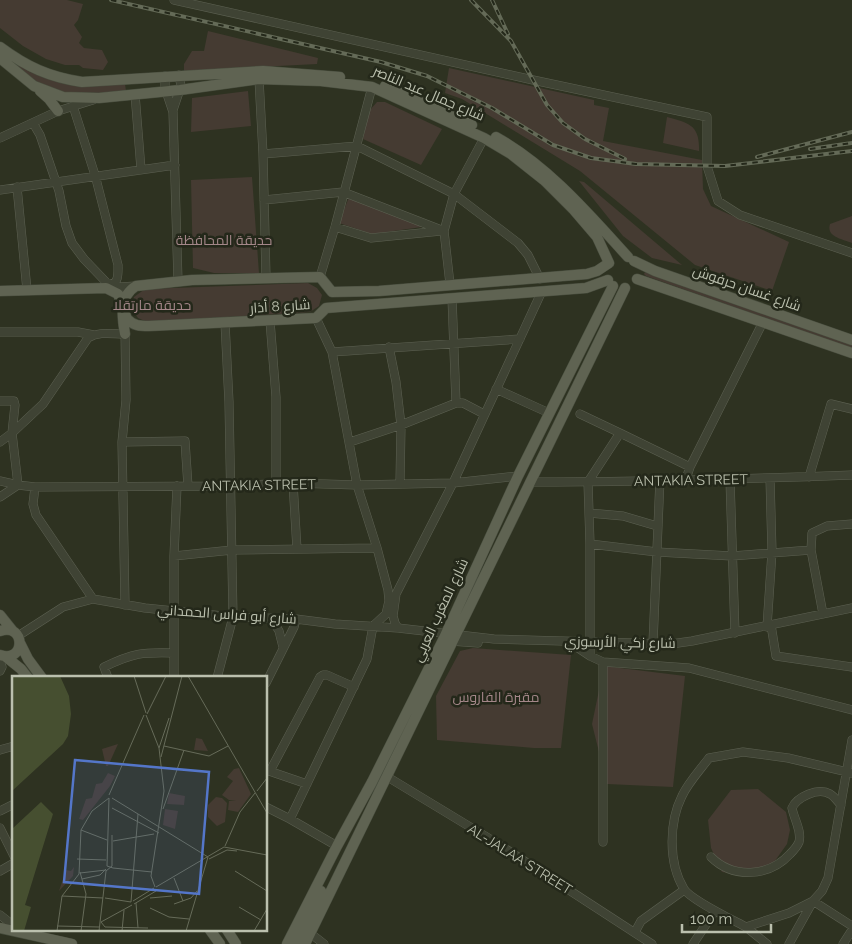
<svg xmlns="http://www.w3.org/2000/svg" width="852" height="944" font-family="Raleway,Cairo,sans-serif">
	<rect width="100%" height="100%" fill="#2e3221"/>
	<!-- green -->
	<path fill="#453b32" d="M0 0H67L83 4 78 20 74 25 82 37 79 43 84 48 102 50 108 62 103 70 83 68 79 65H65L46 59 23 46 0 28Z
		M208 31 318 58 317 64 184 71V64L192 51H204Z
		M2 55 35 74 125 84 126 91C89 94 57 99 25 76 17 70 10 62 2 55Z
		M449 68 594 100V105L609 108 603 141 702 160 703 189 711 206 789 242 772 291 695 265 580 171 462 99 445 93Z
		M248 91 251 126 191 132 192 98Z
		M377 102H385L442 129 421 165 363 139 369 111Z
		M667 117C689 123 700 125 699 151L663 143Z
		M252 177 259 273H214L193 268 191 180Z
		M579 181 584 182 682 265 652 258 623 236Z
		M349 197 422 227 372 234 339 223Z
		M852 216V243C842 239 826 237 830 224Z
		M645 272 852 343V349L646 276 644 274Z
		M308 283 317 288 322 295 319 306 310 312 147 322 138 318 131 308 134 297 145 289Z
		M473 648 571 655 561 748H534L437 740 436 696 460 651Z
		M604 666 685 676 673 787 607 784 592 724Z
		M758 789 786 812 790 830 787 844 772 865 749 876 722 872 711 848 708 820 731 790Z"/>
	<g fill="none" stroke-linecap="round" stroke-linejoin="round">
		<!-- minor casing -->
		<g stroke="#5d6152" stroke-width="9">
			<path id="minor" d="M174 0 533 80 707 117V166L718 201 740 215 852 253
				M165 76V88L173 112 178 281
				M259 79 263 154 266 277
				M135 94 141 169
				M73 106 95 175 118 265C118 273 119 283 110 286
				M173 110 181 86 179 75
				M33 123 40 135 59 191 66 226 72 243 84 259 106 282 119 287 136 286
				M0 138 58 111 93 100
				M263 154 357 146 454 194 518 243 528 255 540 279
				M17 187 27 290
				M0 190 175 165
				M264 200 343 192 444 231
				M335 227 371 238 441 231
				M320 277 335 227 372 87
				M450 284 444 231 454 194 484 138
				M452 298 456 403
				M270 321 276 397V484
				M125 330 126 400 122 442 125 605
				M0 332H78L94 335
				M389 347 396 382 401 425 400 483
				M332 352 520 339
				M496 389 549 413
				M0 401H14L15 405 12 433 18 485 0 497
				M580 414 620 433 588 482 590 544V656
				M620 433 690 467
				M0 442 12 433 43 404 88 338C99 331 112 334 125 334
				M122 442 185 441 188 486
				M350 442 401 425 456 403H463L484 414
				M809 477 831 404 852 409
				M686 479 690 467 763 322
				M730 480 735 633
				M0 481 18 485 35 487 230 486 293 483 357 485 453 483 518 476
				M530 482C638 482 745 479 852 475
				M293 483 297 549
				M35 487 33 504 36 515 93 599
				M589 513 623 516 657 526
				M590 544 657 552 732 556 811 550 812 533 827 526 852 524
				M811 550 823 614
				M174 556 232 550 377 548
				M271 618 279 631 283 647
				M771 625 776 656 852 667
				M767 627 772 552 770 478
				M398 628 395 623 393 616 396 594 453 483 542 291
				M18 636 63 607 93 599 145 608 233 617 296 619 335 624 398 628 494 639 671 644 692 641 852 608
				M450 641 478 643
				M653 643 660 479
				M567 645 578 648 590 656 603 662 689 668 852 710
				M0 660 2 667 0 671
				M603 662V842
				M108 678 104 667C133 653 142 652 174 653
				M174 678V556L177 486
				M217 678 233 617 229 402 225 323
				M266 683 294 627 296 619
				M0 750 14 746
				M266 770 307 784
				M270 771 320 677 323 675H327L354 687
				M852 773 788 758 743 752 709 758C700 770 688 783 682 796 669 822 668 863 684 889 691 900 733 920 746 927L789 913 813 901 852 926
				M386 776 495 842 652 944
				M266 807 290 819 337 846
				M0 811 14 804
				M290 819 367 659 373 626 386 614 389 601 388 590 377 548 357 485 332 352 316 318
				M0 828 14 856
				M711 857C733 879 769 877 790 854 793 851 797 847 799 842 802 831 794 819 792 808 797 797 818 787 830 794 834 796 838 802 841 805
				M0 871 14 863
				M0 915 14 926
				M746 927 767 944
				M635 932 641 921 684 890
				M310 933 324 944
				M693 944 715 911
				M789 944 813 901 822 891 828 878 852 740
				M843 944 852 930"/>
		</g>
		<!-- major casing -->
		<g stroke="#484d3e" stroke-width="11">
			<path id="major" d="M0 47C27 67 49 77 82 82L263 71 340 77
				M0 58 34 86 63 97 99 98 180 90 259 79 321 81 372 87 484 138 511 154 545 181 573 209 597 237 609 263 597 271 587 274 379 291 332 292 320 277 192 280 136 286C119 296 122 317 125 334
				M385 86 472 125
				M40 91 49 99 58 111
				M496 137C549 167 588 213 628 257
				M634 261 655 271 852 340
				M637 279 852 353
				M0 291 106 288 118 294 127 319C134 326 140 326 149 326L316 318 326 308 586 288 608 280
				M0 615 12 630
				M0 631C26 622 26 664 0 655
				M20 643 28 659 42 678
				M6 657 21 669 28 678
				M0 928 72 944
				M210 930 220 944
				M227 930 236 944
				M287 944 337 846 372 782 443 640 518 476 613 286
				M296 944 321 891
				M305 944 625 288"/>
		</g>
		<!-- minor -->
		<use href="#minor" stroke="#3f4334" stroke-width="8"/>
		<!-- major -->
		<use href="#major" stroke="#5f6352" stroke-width="10"/>
		<!-- rail casing -->
		<g stroke="#646a57" stroke-width="4">
			<path id="rail" d="M111 0 381 62 427 76 492 108 553 145 591 158 636 164 725 166 852 151
				M471 0 511 41 547 105 563 123 585 139 625 159
				M492 0 508 34
				M810 149 852 143
				M757 157 852 132"/>
		</g>
		<!-- rail -->
		<use href="#rail" stroke="#24281a" stroke-width="2" stroke-dasharray="5.5" stroke-linecap="butt"/>
	</g>
	<g text-anchor="middle" stroke-width="5" stroke-linejoin="round" paint-order="stroke">
		<!-- street labels -->
		<g font-size="14" fill="#bbc0ae" stroke="#24281a">
			<text transform="translate(429 93) rotate(23)" y="5">شارع جمال عبد الناصر</text>
			<text transform="translate(747 288) rotate(19)" y="5">شارع غسان حرفوش</text>
			<text transform="translate(280 306) rotate(-4)" y="5">شارع 8 أذار</text>
			<text transform="translate(691 480) rotate(-1)" y="5">ANTAKIA STREET</text>
			<text transform="translate(259 485) rotate(-1)" y="5">ANTAKIA STREET</text>
			<text transform="translate(440 610) rotate(-65)" y="5">شارع المغرب العربي</text>
			<text transform="translate(227 614) rotate(4)" y="5">شارع أبو فراس الحمداني</text>
			<text transform="translate(620 642) rotate(1)" y="5">شارع زكي الأرسوزي</text>
			<text transform="translate(520 859) rotate(32)" y="5">AL-JALAA STREET</text>
		</g>
		<!-- park labels -->
		<g font-size="14" fill="#a48789" stroke="#24281a">
			<text x="224" y="245">حديقة المحافظة</text>
			<text x="152" y="310">حديقة مارتقلا</text>
			<text x="496" y="702">مقبرة الفاروس</text>
		</g>
	</g>
	<!-- overview -->
	<g transform="translate(12 676)">
		<rect width="255" height="255" fill="#2e3221"/>
		<path d="M184 62 190 63 196 75 182 74ZM106 68 96 90H94L90 73ZM227 92 239 118 226 136 216 134 217 125 224 124H217L210 119 221 105 215 101 222 93ZM96 97 103 100 98 110 71 144 67 143 74 123 80 122 84 108 90 107ZM157 117 173 120 172 129 155 128ZM204 121 210 122 215 127 213 146 205 150 196 141V129ZM153 133 166 135 163 153 151 149ZM62 191 61 200 47 215 54 194 59 195Z" fill="#453b32"/>
		<path d="M0 0H48L57 20 59 38 56 60 51 68 0 115ZM29 126 41 138 13 229 19 231 12 255H0V153Z" fill="#464f30"/>
		<path fill="none" stroke="#666b59" stroke-width="1" d="M122 0 134 37M176 0 255 137M135 38 154 0M134 39 147 72 152 115 139 200 143 211M152 70 197 80 216 70M147 72 157 42M149 81 170 0M245 115 255 102M97 119 132 39M100 122 196 181 174 255M100 132 147 157M151 133 172 74M69 154 95 164M101 165 142 158M213 170 228 136 243 117M65 183 94 184M197 183 215 174 225 175M101 192 140 196M223 195 255 215M68 196 74 218 69 255M68 197 94 194M162 202 171 225M70 203 88 199 94 193M144 211 212 171 255 179M50 220 91 222M93 222 119 226M138 222 160 220M121 225 142 212M119 226 126 138M124 227 126 252M122 228 144 215M162 228 179 222 185 215M227 231 249 244M138 232 157 241 177 243M89 246 93 251 136 252M89 246 120 229M45 250 87 251M45 255 50 220 67 198 69 154 80 135 97 122 95 190 101 192M87 255 94 195 100 190V159M110 255 112 234M242 255 255 233"/>
		<path fill="#5476c9" fill-opacity="0.15" stroke="#5476c9" stroke-width="2.5" d="M63 84 197 96 187 218 52 206Z"/>
		<rect width="255" height="255" fill="none" stroke="#bbc0ae" stroke-width="2.5"/>
	</g>
	<!-- scale -->
	<path d="M682 924v8h89v-8" fill="none" stroke="#bbc0ae" stroke-width="2.5"/>
	<text x="690" y="924" font-size="15" fill="#bbc0ae" stroke="#24281a" stroke-width="4" paint-order="stroke">100 m</text>
</svg>
